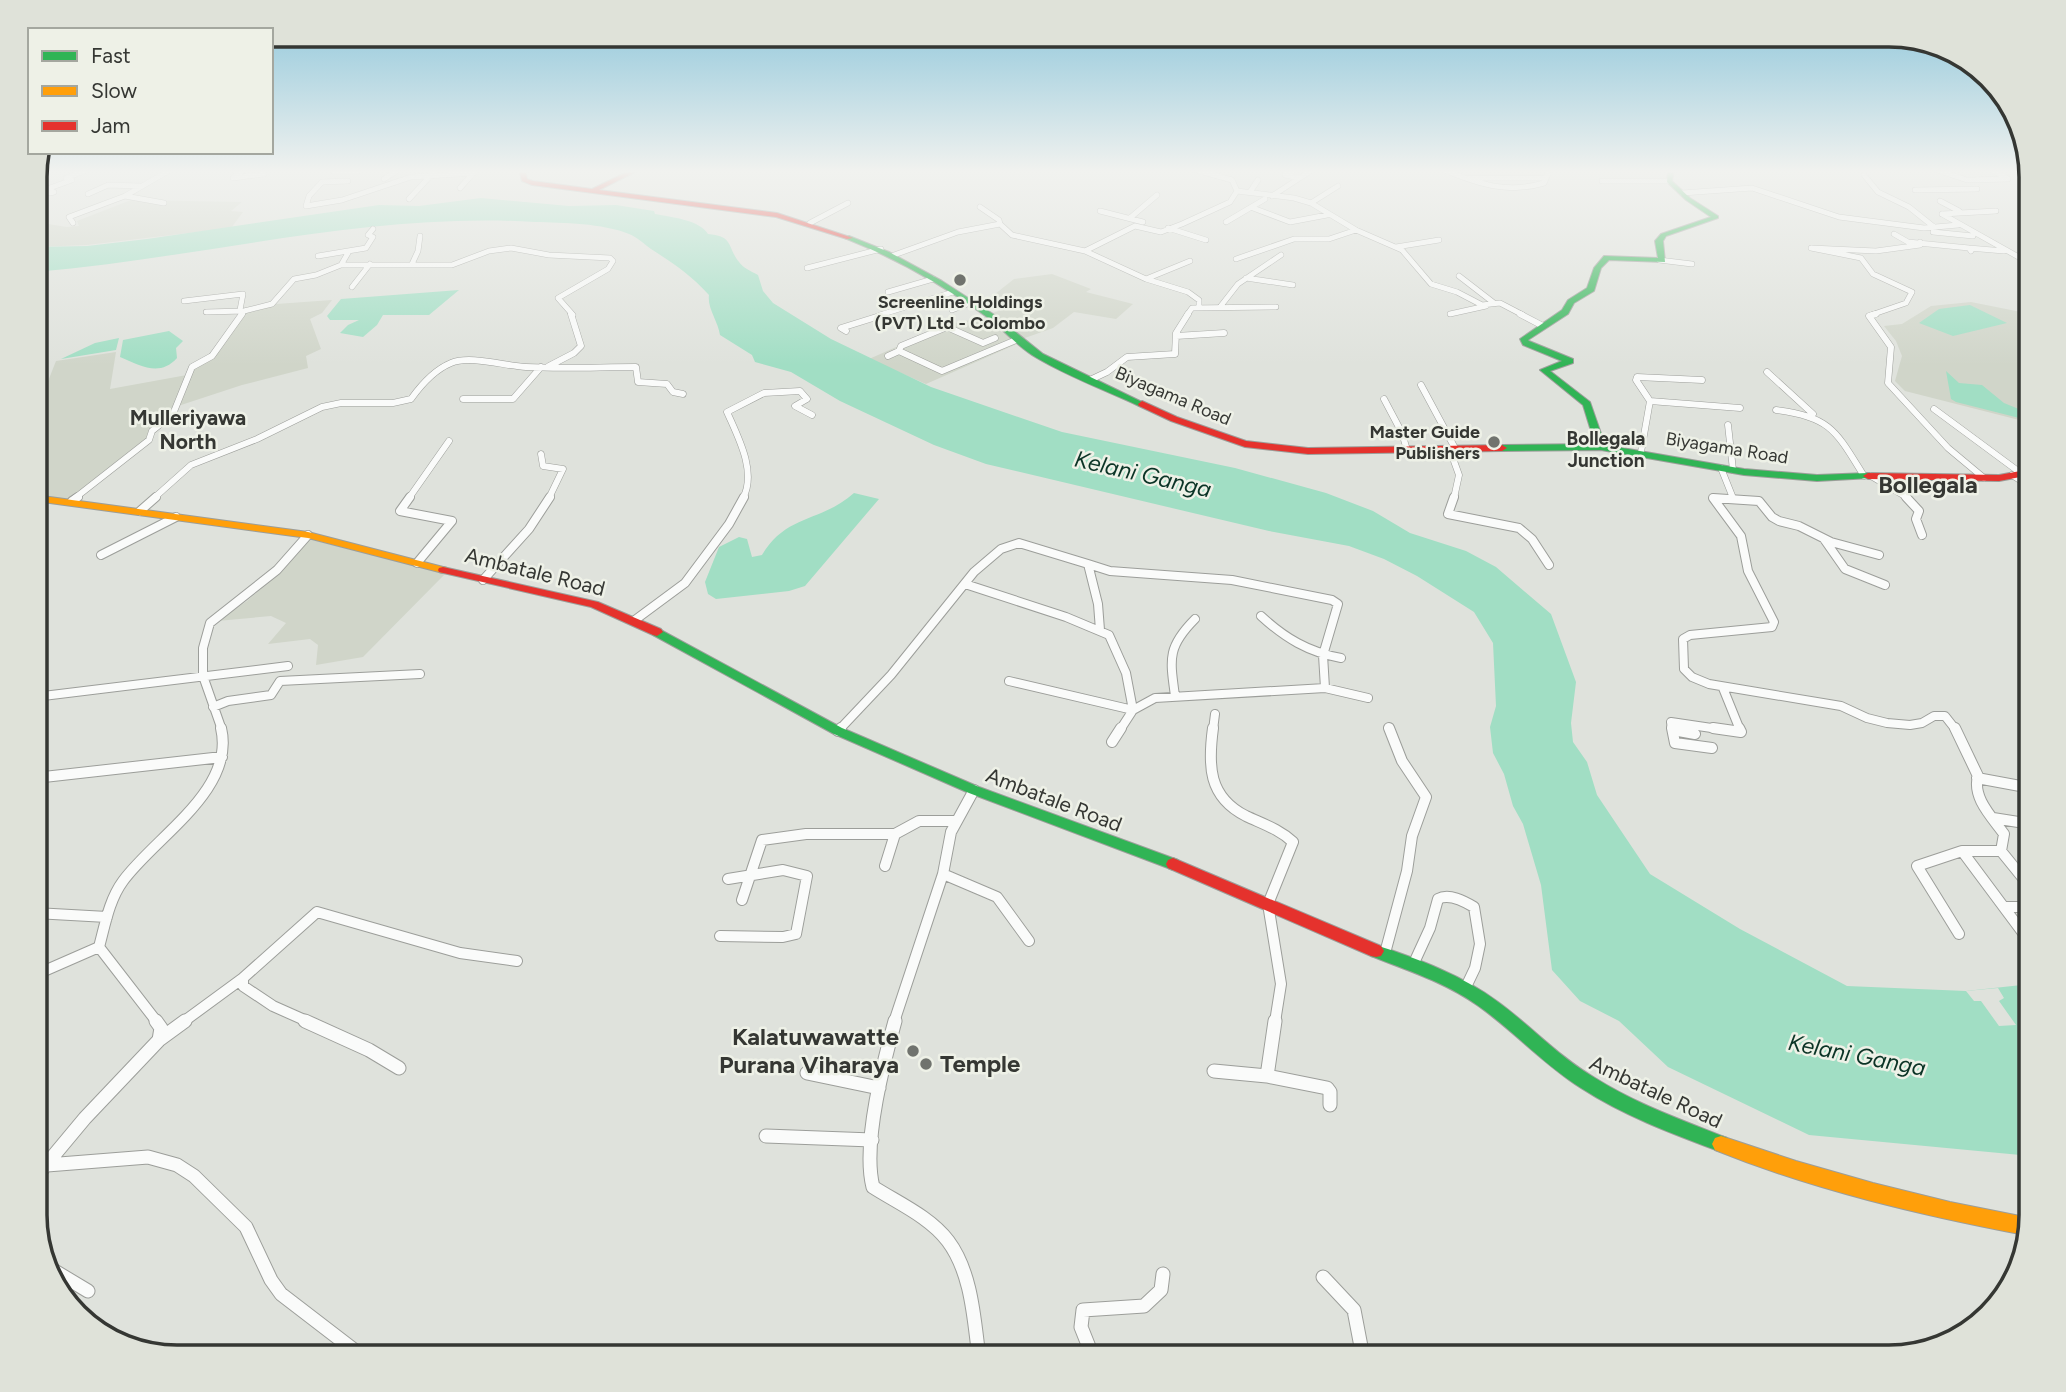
<svg xmlns="http://www.w3.org/2000/svg" width="2066" height="1392" font-family="Figtree,sans-serif">
	<rect width="100%" height="100%" fill="#dfe2dc"/>
	<!-- built -->
	<path fill="#d0d5c9" d="M131 200 242 202 231 211 243 212 231 228 87 245 35 247V222L67 227 79 226 77 221Z
		M1052 274 1091 289 1086 292 1133 304 1116 319 1074 312 1053 328 1022 339 989 314 1005 309 995 294 1014 279Z
		M332 300 322 313 310 319 321 349 306 356 308 368 242 385 178 406 194 367 213 357 245 313 276 304Z
		M1971 302 2021 312 2031 319V423L1905 391 1895 381 1902 356 1896 341 1884 326 1902 324 1931 306Z
		M985 317 1019 343 926 384 869 359 946 325Z
		M116 352 110 389 187 375 173 411 149 431 145 441 71 499 35 496V405L39 404 56 361Z
		M308 539 446 573 363 657 316 665 318 645 310 639 268 644 286 623 271 616 217 621 247 601 284 568Z"/>
	<!-- water -->
	<path fill="#a1dec4" d="M481 198 569 206 616 205 654 211 655 214C671 217 700 220 708 234 734 236 727 247 739 262 743 268 751 271 758 275L763 291 773 303 831 339 931 387 1062 432 1235 468 1326 493 1373 511 1410 533 1466 551 1496 567 1551 614 1576 682 1571 723 1573 742 1587 762 1597 795 1650 874 1740 929 1847 986 1966 991 2031 984V1156L1809 1135 1668 1067 1619 1021 1580 1001 1552 970 1541 885 1523 824 1513 806 1504 774 1493 753 1490 727 1496 706 1493 643 1474 612 1417 576 1384 559 1349 546 1269 531 986 464 934 445 840 401 791 372 755 362 752 355 720 335C718 321 707 308 709 295 690 274 674 264 651 249 644 244 637 237 629 234 602 223 564 223 535 222 366 212 202 258 35 272V247L87 246 147 239 379 205 419 206Z
		M459 290 429 315H383L377 325 363 337 340 333 348 325 359 320H330L327 316 341 299Z
		M1970 305 2007 323 1953 336 1919 323 1939 309Z
		M169 331 183 341 176 348 177 358C160 377 141 366 120 357L123 340Z
		M119 338 116 350 61 359 95 343Z
		M1946 371 1959 383 1982 385 2004 403 2031 414V421L1956 402 1951 399Z
		M854 493 879 499 805 586 789 591 716 599 708 594 705 582 719 547 739 537 747 539 752 557 762 555C786 514 822 522 854 493Z"/>
	<!-- pier -->
	<path fill="#dfe2dc" d="M1998 988 2004 998 1999 1001 2016 1025 1999 1026 1981 1001H1974L1966 991Z"/>
	<g fill="none" stroke-linecap="round" stroke-linejoin="round">
		<!-- street-far4 casing -->
		<g stroke="#9c9e9a" stroke-width="6">
			<path id="street-far4" d="M243 170 233 178 264 174
				M1196 170 1232 180 1237 191
				M1294 170 1285 175 1299 178
				M1444 170C1479 184 1507 194 1544 183L1548 174 1546 170
				M1937 170 1967 180 2008 179 1993 170
				M333 171 357 172
				M1864 175 1878 192 1909 207 1934 227
				M1470 178H1546
				M384 179 398 170
				M348 181 322 182 309 196 306 206 342 200 411 177 473 173
				M1602 181H1669
				M460 188 475 171
				M1915 190 1977 189
				M1250 192 1258 180
				M50 193 54 192 47 189 72 180 66 178 87 170
				M1682 193 1752 188 1839 217 1924 228 1958 225
				M88 194 108 185 140 186
				M1272 196 1312 170
				M409 199 434 172
				M1940 201 1959 211
				M164 203 125 196 170 170
				M1311 203 1338 186
				M1253 208 1290 222 1327 215
				M1100 211 1143 222
				M1942 214 2031 264
				M1942 214 1996 211
				M1130 218 1157 195
				M1226 222 1265 199
				M73 223 69 217 125 196
				M810 223 848 203
				M1000 224 1012 235 1085 251
				M1168 228 1206 240
				M1933 232 1973 236
				M1894 234 1908 242 1969 248
				M1396 247 1439 240
				M1971 251 1969 248 2004 251
				M348 253 341 265H452L489 251 511 248 549 255 610 258 613 261 608 269 558 298 573 315
				M894 255 958 232 1000 224 999 220 980 207
				M318 256 366 248 373 237 368 235 373 229
				M1236 259 1294 239H1329L1356 230
				M1659 260 1692 264
				M1190 261 1146 279 1085 251 1135 226 1161 232 1182 224 1230 202 1237 191 1294 198 1311 203 1356 230 1402 250 1431 284 1457 292 1482 305 1500 303 1523 315
				M412 264 418 251 420 236
				M807 268 881 249
				M1459 276 1494 303
				M1246 278 1293 285
				M1146 279 1188 292 1199 300V306
				M352 287 370 264
				M888 292 933 279
				M184 301 243 294 240 310
				M1220 307 1238 284 1281 255
				M952 310 970 303
				M244 311 272 304 294 279 316 275 341 265
				M206 312 244 311 241 315
				M1450 314 1486 306
				M880 315 953 292
				M1187 315 1192 308 1276 307
				M1871 315 1906 303 1912 292 1873 274 1861 258 1811 248 1876 251 1920 245V242"/>
		</g>
		<!-- street-far3 casing -->
		<g stroke="#9c9e9a" stroke-width="7">
			<path id="street-far3" d="M1520 314 1543 326
				M1876 314 1869 316 1891 347 1888 383 1948 448 1984 478
				M846 331 841 328 886 314
				M1176 336 1224 333
				M995 338 983 343 947 327 901 346 899 351 942 371 1016 340
				M888 356 899 351
				M549 366 574 353 581 346 571 314
				M1767 372 1813 414
				M1090 380 1107 372 1127 357 1175 354 1176 333 1188 314
				M1421 385 1456 450
				M463 399H513L541 367
				M1384 399 1402 433 1407 450
				M1650 401 1740 408
				M1934 409 2022 474
				M1776 410C1831 417 1836 431 1864 476
				M1728 425 1733 470
				M1450 450 1459 475 1454 498
				M1641 452 1650 401 1636 380 1637 377 1702 380
				M541 454 543 466 563 469 549 498
				M1721 468 1733 498
				M2012 475 2031 487
				M1871 476 1908 498
				M75 498 149 440 152 431 173 414 192 367 212 356 242 314
				M154 498 191 465 257 439 322 407 341 403H393L411 399C421 385 434 370 451 363 470 355 505 366 526 367 563 369 600 367 636 367L638 382 667 384 673 392 683 394
				M409 498 449 441
				M743 498C757 472 738 437 727 412L764 393 800 391 807 399 795 406 812 415
				M1713 498H1717"/>
		</g>
		<!-- street-far2 casing -->
		<g stroke="#9c9e9a" stroke-width="10">
			<path id="street-far2" d="M410 497 400 511 452 521 417 563
				M1454 497 1448 514 1519 528 1532 539 1549 565
				M1906 497 1919 511 1916 519 1922 535
				M72 501 78 497
				M140 511 156 497
				M1824 539 1845 569 1885 585
				M101 555 176 517
				M1879 555 1831 542 1799 526 1779 521 1772 517 1759 501 1713 498 1741 536 1748 571 1774 622 1772 627 1690 635 1683 639 1684 669 1692 677 1709 684 1841 706 1867 718 1887 723 1910 725 1922 723 1934 716H1945L1956 730
				M483 580 529 529 550 497
				M965 584 1066 617 1109 635 1126 673 1133 710 1009 681
				M1261 616C1285 638 1308 652 1341 658
				M635 620 685 583 729 524 744 497
				M1100 630 1098 604 1088 564 1110 571 1232 580 1332 600 1338 604 1323 655 1325 688
				M1723 688 1740 730
				M1175 696C1170 659 1167 647 1195 619
				M35 697 288 666
				M213 707 228 701 271 695 280 681 420 674
				M222 730 203 676V648L210 623 277 570 308 535
				M839 730 891 675 974 572 1001 549 1019 543 1088 564
				M1120 730 1133 710 1155 698 1325 688 1368 698
				M1213 730 1215 714
				M1672 730 1671 722 1725 730"/>
		</g>
		<!-- street-far1 casing -->
		<g stroke="#9c9e9a" stroke-width="12">
			<path id="street-far1" d="M1213 728C1208 765 1208 797 1246 816 1263 824 1279 829 1293 842L1268 904 1281 984 1275 1022
				M1672 728 1675 743 1712 748
				M1713 728 1741 732 1739 728
				M1955 728 1978 776C1972 798 1992 817 2004 834L2001 851 2031 888
				M1673 730 1695 734
				M838 731 841 728
				M1112 742 1121 728
				M35 778 222 757
				M1977 778 2031 788
				M1993 818 2031 824
				M1962 851 2029 941
				M885 866 895 834 919 821H957
				M943 874 997 897 1029 941
				M742 900 762 840 806 834H895
				M2004 907H2031
				M35 913 107 917
				M1959 934 1917 866 1962 851H2001
				M720 936 783 937 796 934 807 876 783 870 728 879
				M1385 953 1407 871 1412 836 1426 797 1402 761 1389 728
				M1413 965 1430 928 1438 899C1449 893 1464 901 1474 907L1480 944 1475 968 1465 989
				M35 975 99 947
				M157 1022 99 947C105 925 109 900 123 881 155 837 236 790 221 728
				M183 1022 243 978
				M309 1022 273 1006 243 986V978L317 912 460 953 517 961
				M894 1022 943 874 951 832 974 790"/>
		</g>
		<!-- street casing -->
		<g stroke="#9c9e9a" stroke-width="15">
			<path id="street" d="M305 1021 369 1050 399 1068
				M895 1021C883 1064 862 1145 873 1187 898 1203 930 1217 948 1241 972 1273 974 1320 979 1357
				M159 1040 185 1021
				M1214 1071 1267 1076 1327 1088 1330 1092V1105
				M807 1073 879 1088
				M1267 1076 1275 1021
				M766 1136 872 1140
				M47 1165 148 1157 177 1165 194 1176 246 1227 271 1280 281 1294 363 1357
				M35 1178 85 1118 159 1040 161 1028 156 1021
				M48 1267 88 1291
				M1323 1277 1354 1310 1363 1357
				M1093 1357 1081 1327 1083 1310 1144 1306 1161 1290 1163 1274"/>
		</g>
		<!-- fast casing -->
		<g stroke="#9c9e9a" stroke-width="2">
			<path id="fast" d="M1668 170H1674L1672 181 1690 198 1718 216V218L1666 236 1663 241 1665 262 1609 260 1601 268 1594 291 1574 303 1568 314 1528 340 1529 341 1573 359V363L1550 371 1590 402 1605 445 1744 469 1817 475 1868 473 1871 474V478L1817 481 1744 475 1601 450 1502 451 1497 448 1502 445 1595 444 1583 405 1540 370 1562 361 1523 345 1520 339 1562 310 1568 300 1587 288 1594 268 1604 256 1658 258 1655 241 1661 234 1711 217 1686 200 1667 182Z
				M849 236 889 252 942 281 993 314 1043 354 1146 404 1139 406C1105 390 1069 377 1037 358 1018 347 1004 330 987 317 943 285 897 259 847 239L845 238Z
				M657 628 842 728 979 787 1178 860 1180 864 1178 868 1173 870 1168 868 969 793 834 734 653 635 651 632Z
				M1376 945C1418 959 1462 975 1498 1002 1531 1026 1559 1057 1595 1078 1636 1104 1682 1120 1727 1138L1730 1144 1727 1150 1721 1152C1673 1134 1624 1116 1581 1088 1543 1064 1513 1030 1477 1005 1445 982 1406 970 1371 956L1368 951 1371 946Z"/>
		</g>
		<!-- slow casing -->
		<g stroke="#9c9e9a" stroke-width="2">
			<path id="slow" d="M35 495 308 532 447 568 448 570 443 573 308 538 35 501Z
				M1721 1136 1796 1161 1873 1183 1950 1202 2030 1218 2025 1235C1920 1215 1814 1190 1715 1150L1712 1144 1715 1138Z"/>
		</g>
		<!-- jam casing -->
		<g stroke="#9c9e9a" stroke-width="2">
			<path id="jam" d="M519 170H525L527 179 533 181 592 189 631 170H639L599 190 777 213 853 238 847 239 776 217 532 185 522 181Z
				M1142 401 1177 417 1246 441 1308 448 1502 445 1507 448 1502 451 1308 454 1245 447 1171 421 1139 406 1138 404Z
				M2031 469V475L1999 481 1868 479 1863 476 1868 473 1999 475Z
				M443 567 598 602 661 629 663 632 657 636 653 635 591 607 439 572 438 570 439 568Z
				M1173 858 1381 946 1384 951 1381 956 1376 957 1371 956 1168 868 1166 864 1168 860Z"/>
		</g>
		<!-- street-far4 -->
		<use href="#street-far4" stroke="#fafbfa" stroke-width="5"/>
		<!-- street-far3 -->
		<use href="#street-far3" stroke="#fafbfa" stroke-width="6"/>
		<!-- street-far2 -->
		<use href="#street-far2" stroke="#fafbfa" stroke-width="8"/>
		<!-- street-far1 -->
		<use href="#street-far1" stroke="#fafbfa" stroke-width="10"/>
		<!-- street -->
		<use href="#street" stroke="#fafbfa" stroke-width="13"/>
		<!-- fast -->
		<use href="#fast" fill="#30b455" fill-rule="evenodd"/>
		<!-- slow -->
		<use href="#slow" fill="#ff9f0a" fill-rule="evenodd"/>
		<!-- jam -->
		<use href="#jam" fill="#e5322d" fill-rule="evenodd"/>
	</g>
	<!-- sky -->
	<linearGradient id="sky" x2="0" y2="1"><stop stop-color="#8bc5da"/><stop offset="0.47" stop-color="#f1f2ef"/><stop offset="1" stop-color="#f1f2ef" stop-opacity="0"/></linearGradient>
	<rect width="2066" height="365" fill="url(#sky)"/>
	<!-- markers -->
	<g fill="#70736e" stroke="#eef1e7" stroke-width="2.5">
		<circle cx="960" cy="280" r="7"/>
		<circle cx="1494" cy="442" r="7"/>
		<circle cx="913" cy="1051" r="7"/>
		<circle cx="926" cy="1064" r="7"/>
	</g>
	<g text-anchor="middle" stroke-width="5" stroke-linejoin="round" paint-order="stroke">
		<!-- far-poi labels -->
		<g font-size="18" font-weight="bold" fill="#353733" stroke="#eef1e7">
			<text x="960" y="308">Screenline Holdings<tspan x="960" dy="21">(PVT) Ltd - Colombo</tspan></text>
			<text x="1480" y="438" text-anchor="end">Master Guide<tspan x="1480" dy="21">Publishers</tspan></text>
		</g>
		<!-- far-street labels -->
		<g font-size="18" fill="#353733" stroke="#eef1e7">
			<text transform="translate(1173 396) rotate(23)" y="6">Biyagama Road</text>
			<text transform="translate(1727 448) rotate(9)" y="6">Biyagama Road</text>
		</g>
		<!-- far-neighbourhood labels -->
		<g font-size="19" font-weight="bold" fill="#353733" stroke="#eef1e7">
			<text x="1606" y="445">Bollegala<tspan x="1606" dy="22">Junction</tspan></text>
		</g>
		<!-- far-quarter labels -->
		<g font-size="21" font-weight="bold" fill="#353733" stroke="#eef1e7">
			<text x="188" y="425">Mulleriyawa<tspan x="188" dy="24">North</tspan></text>
		</g>
		<!-- street labels -->
		<g font-size="21" fill="#353733" stroke="#eef1e7">
			<text transform="translate(535 572) rotate(14)" y="7">Ambatale Road</text>
			<text transform="translate(1054 800) rotate(21)" y="7">Ambatale Road</text>
			<text transform="translate(1656 1092) rotate(25)" y="7">Ambatale Road</text>
		</g>
		<!-- water labels -->
		<g font-size="23" font-style="italic" fill="#0b3426" stroke="#eef1e7">
			<text transform="translate(1143 474) rotate(13)" y="8">Kelani Ganga</text>
			<text transform="translate(1857 1055) rotate(11)" y="8">Kelani Ganga</text>
		</g>
		<!-- quarter labels -->
		<g font-size="24" font-weight="bold" fill="#353733" stroke="#eef1e7">
			<text x="1928" y="493">Bollegala</text>
		</g>
		<!-- near-poi labels -->
		<g font-size="24" font-weight="bold" fill="#353733" stroke="#eef1e7" text-anchor="end">
			<text x="899" y="1045">Kalatuwawatte<tspan x="899" dy="28">Purana Viharaya</tspan></text>
			<text x="940" y="1072" text-anchor="start">Temple</text>
		</g>
	</g>
	<!-- crop -->
	<path d="M0 0H2066V1392H0ZM177 47H1889A130 130 0 0 1 2019 177V1215A130 130 0 0 1 1889 1345H177A130 130 0 0 1 47 1215V177A130 130 0 0 1 177 47Z" fill="#dfe2d9" fill-rule="evenodd"/>
	<path fill="none" stroke="#353733" stroke-width="3.5" d="M177 47H1889A130 130 0 0 1 2019 177V1215A130 130 0 0 1 1889 1345H177A130 130 0 0 1 47 1215V177A130 130 0 0 1 177 47Z"/>
	<!-- legend -->
	<rect x="28" y="28" width="245" height="126" fill="#eef1e7" stroke="#a4a79f" stroke-width="2"/>
	<rect x="42" y="51" width="35" height="10" fill="#30b455" stroke="#a4a79f" stroke-width="2"/>
	<text x="91" y="63" font-size="21" fill="#353733">Fast</text>
	<rect x="42" y="86" width="35" height="10" fill="#ff9f0a" stroke="#a4a79f" stroke-width="2"/>
	<text x="91" y="98" font-size="21" fill="#353733">Slow</text>
	<rect x="42" y="121" width="35" height="10" fill="#e5322d" stroke="#a4a79f" stroke-width="2"/>
	<text x="91" y="133" font-size="21" fill="#353733">Jam</text>
</svg>
